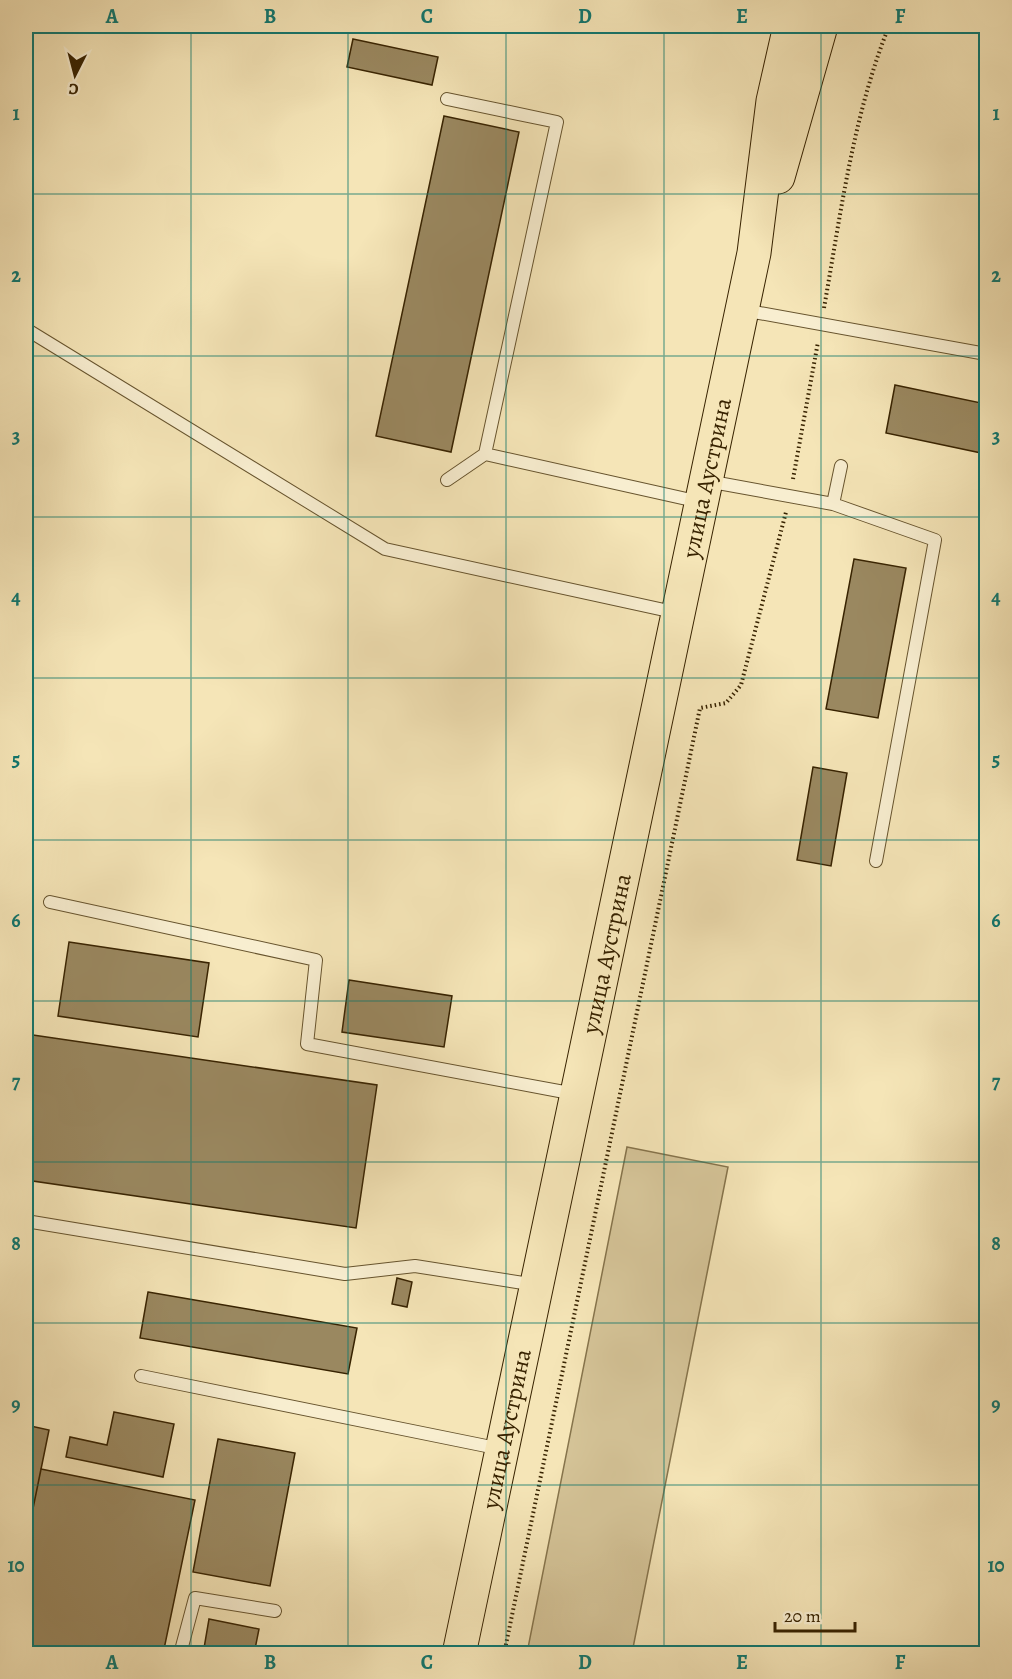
<svg xmlns="http://www.w3.org/2000/svg" width="1012" height="1679" font-family="Alegreya,serif">
	<rect width="100%" height="100%" fill="#f5e5b7"/>
	<filter id="stains"><feTurbulence type="fractalNoise" baseFrequency=".00333" numOctaves="4"/><feColorMatrix values="0 0 0 0 .2 0 0 0 0 .09 0 0 0 0 .02 0 0 0 .5 -.17"/></filter>
	<radialGradient id="worn" r=".72"><stop offset=".6" stop-color="#630" stop-opacity="0"/><stop offset="1" stop-color="#630" stop-opacity=".3"/></radialGradient>
	<!-- green -->
	<path fill="#d5c498" stroke="#86744c" stroke-width="1.5" d="M627 1147 728 1167 632 1653H527Z"/>
	<!-- building -->
	<path fill="#9a8860" stroke="#382301" stroke-width="1.5" d="M353 39 438 57 432 85 347 67Z
		M444 116 519 132 451 452 376 436Z
		M895 385 986 404V454L886 433Z
		M854 559 906 568 878 718 826 709Z
		M813 767 847 773 831 866 797 860Z
		M69 942 209 963 198 1037 58 1016Z
		M349 980 452 996 444 1047 342 1032Z
		M26 1034 377 1085 356 1228 26 1180Z
		M397 1278 412 1282 407 1307 392 1304Z
		M148 1292 357 1328 348 1374 140 1338Z
		M114 1412 174 1424 163 1477 66 1457 70 1437 107 1445Z
		M26 1425 49 1430 26 1543Z
		M218 1439 295 1453 270 1586 193 1572Z
		M41 1469 195 1500 163 1654H26V1543Z
		M209 1619 259 1629 254 1654H203Z"/>
	<g fill="none" stroke-linecap="round" stroke-linejoin="round">
		<!-- service casing -->
		<g stroke="#67542e" stroke-width="14">
			<path id="service" d="M447 99 557 122 485 454 700 502
				M743 310 986 354
				M26 329 385 549 678 613
				M447 480 485 454
				M707 481 833 504 841 466
				M833 504 935 540 876 861
				M50 902 316 960 307 1044 575 1094
				M26 1221 345 1274 415 1266 536 1285
				M141 1376 501 1449
				M180 1654 195 1598 275 1611"/>
		</g>
		<!-- primary casing -->
		<g stroke="#382301" stroke-width="35">
			<g id="primary">
				<path d="M778 177 821 26"/>
				<path id="s1" d="M459 1654 754 253 773 101 790 26"/>
			</g>
		</g>
		<!-- path -->
		<path stroke="#382301" stroke-width="4" stroke-dasharray="1.5 3" stroke-linecap="butt" d="M824 308C841 212 853 116 889 26
			M793 479 818 342
			M504 1654 700 708 726 703 741 685 786 512"/>
		<!-- service -->
		<use href="#service" stroke="#f8eed0" stroke-width="12"/>
		<!-- primary -->
		<use href="#primary" stroke="#f5e5b7" stroke-width="33"/>
	</g>
	<!-- grid -->
	<path fill="none" stroke="#0f766e" stroke-width="1.5" stroke-opacity="0.55" d="M191 26V1654M348 26V1654M506 26V1654M664 26V1654M821 26V1654M26 194H986M26 356H986M26 517H986M26 678H986M26 840H986M26 1001H986M26 1162H986M26 1323H986M26 1485H986"/>
	<g text-anchor="middle" stroke-width="4.5" stroke-linejoin="round" paint-order="stroke">
		<!-- street labels -->
		<g font-size="24" fill="#382301" stroke="#f8eed0">
			<text dy="8" stroke="none"><textPath href="#s1" startOffset="1202">улица Аустрина</textPath></text>
			<text dy="8" stroke="none"><textPath href="#s1" startOffset="716">улица Аустрина</textPath></text>
			<text dy="8" stroke="none"><textPath href="#s1" startOffset="230">улица Аустрина</textPath></text>
		</g>
	</g>
	<!-- margin -->
	<rect width="1012" height="1679" fill="none" stroke="#f5e5b7" stroke-width="66"/>
	<!-- north arrow -->
	<g transform="translate(75 75) rotate(186)" stroke="#f8eed0" stroke-width="4.5" paint-order="stroke">
	<path d="M0-4.5L10 22L0 15L-10 22Z" fill="#382301"/>
	<text y="-9" font-size="16" font-weight="bold" text-anchor="middle" fill="#382301">С</text>
	</g>
	<!-- scale -->
	<path d="M775 1622v9h80v-9" fill="none" stroke="#382301" stroke-width="3"/>
	<text x="784" y="1622" font-size="18" fill="#382301" stroke="#f8eed0" stroke-width="4.5" paint-order="stroke">20 m</text>
	<rect x="33" y="33" width="946" height="1613" fill="none" stroke="#0f766e" stroke-width="2"/>
	<g font-size="20" text-anchor="middle" font-weight="bold" fill="#0f766e">
		<text x="112" y="23">A</text>
		<text x="270" y="23">B</text>
		<text x="427" y="23">C</text>
		<text x="585" y="23">D</text>
		<text x="742" y="23">E</text>
		<text x="900" y="23">F</text>
		<text x="16" y="120">1</text>
		<text x="996" y="120">1</text>
		<text x="16" y="282">2</text>
		<text x="996" y="282">2</text>
		<text x="16" y="443">3</text>
		<text x="996" y="443">3</text>
		<text x="16" y="604">4</text>
		<text x="996" y="604">4</text>
		<text x="16" y="766">5</text>
		<text x="996" y="766">5</text>
		<text x="16" y="927">6</text>
		<text x="996" y="927">6</text>
		<text x="16" y="1088">7</text>
		<text x="996" y="1088">7</text>
		<text x="16" y="1250">8</text>
		<text x="996" y="1250">8</text>
		<text x="16" y="1411">9</text>
		<text x="996" y="1411">9</text>
		<text x="16" y="1572">10</text>
		<text x="996" y="1572">10</text>
		<text x="112" y="1669">A</text>
		<text x="270" y="1669">B</text>
		<text x="427" y="1669">C</text>
		<text x="585" y="1669">D</text>
		<text x="742" y="1669">E</text>
		<text x="900" y="1669">F</text>
	</g>
	<rect width="100%" height="100%" filter="url(#stains)"/>
	<rect width="100%" height="100%" fill="url(#worn)"/>
</svg>
